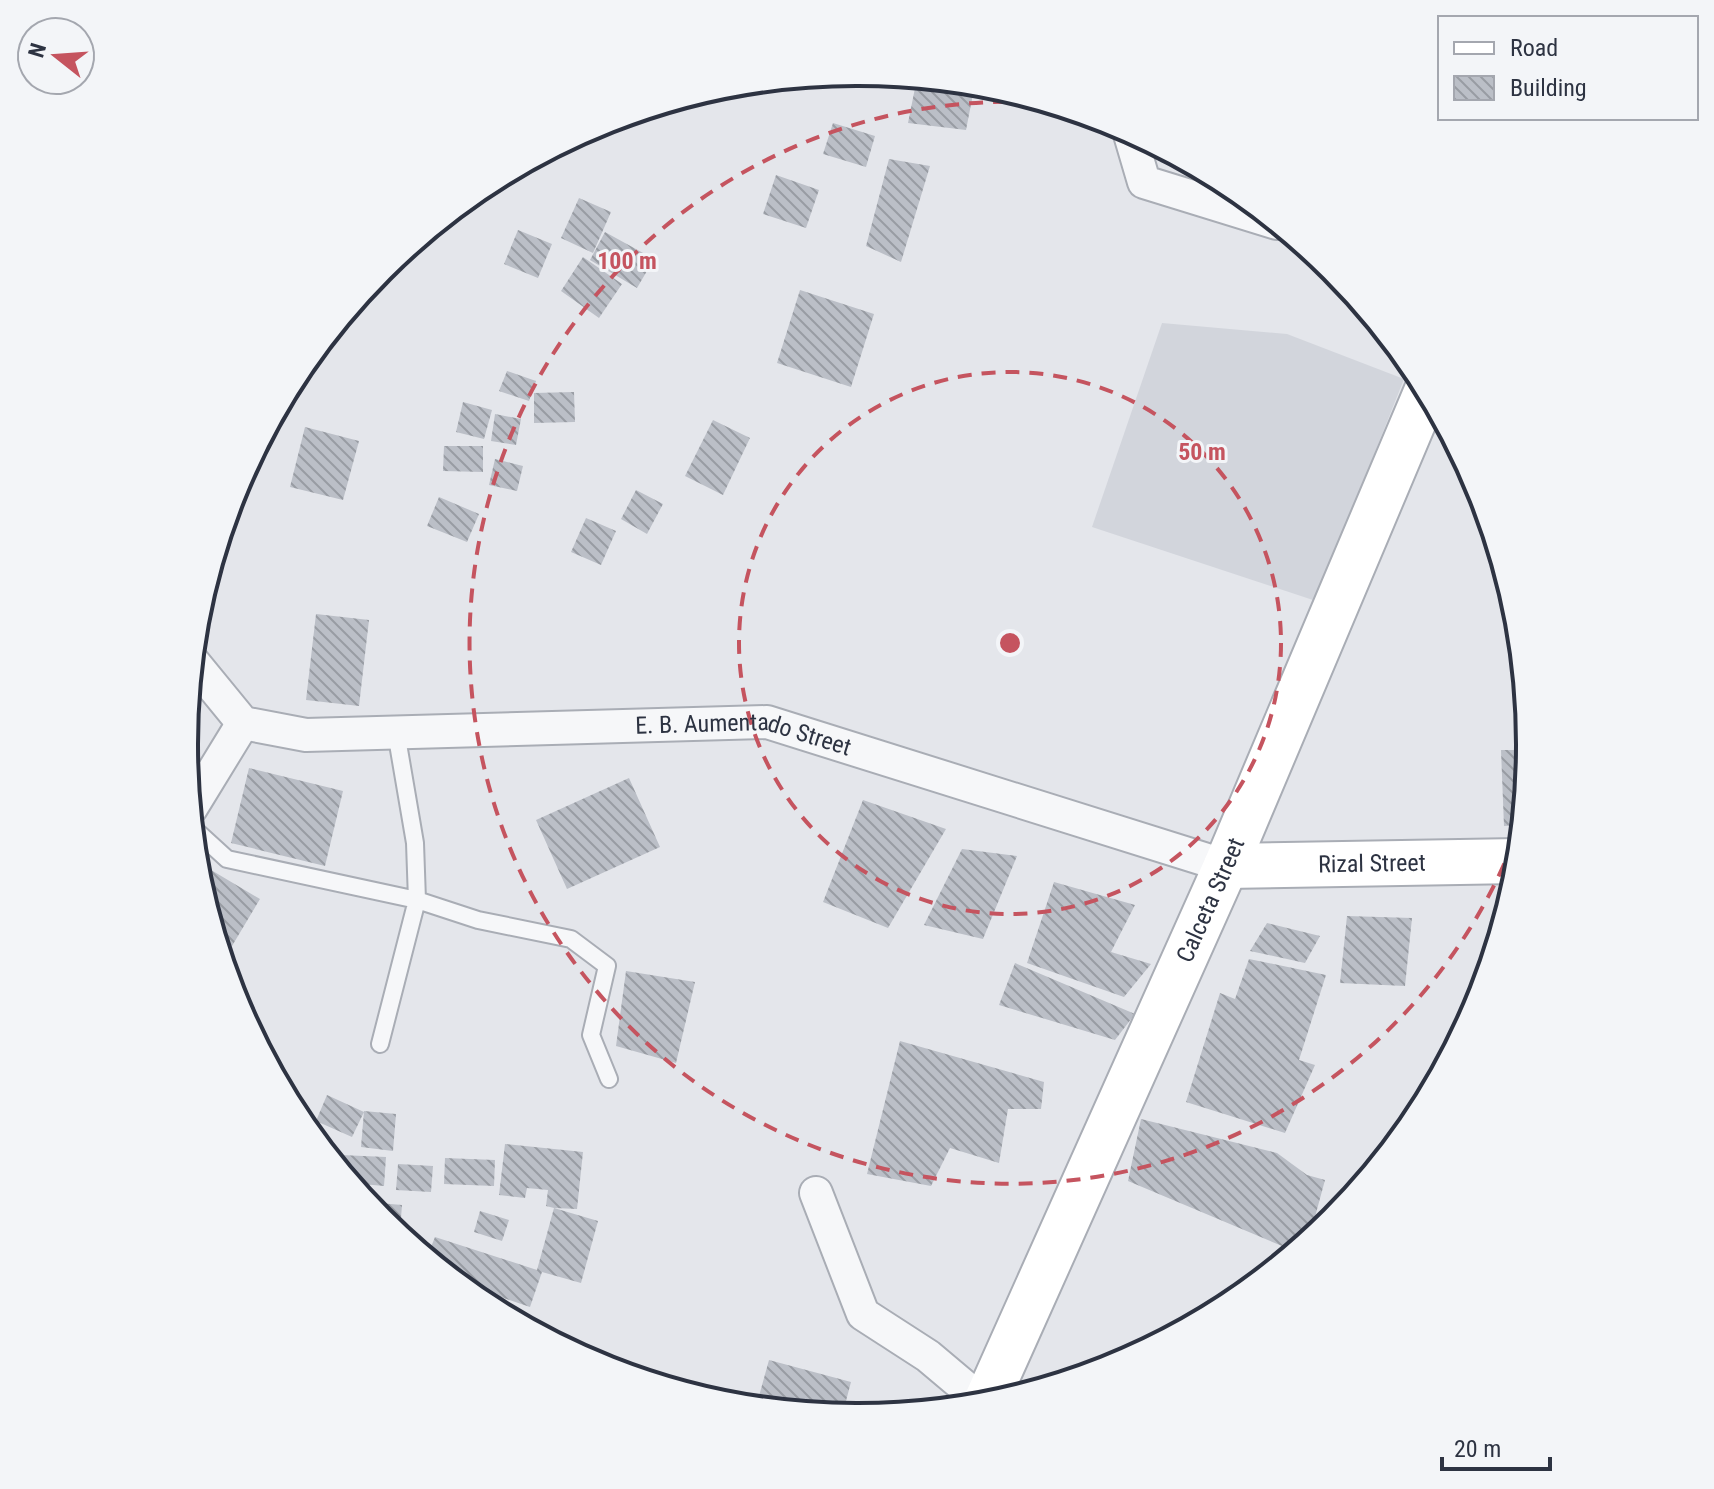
<svg xmlns="http://www.w3.org/2000/svg" width="1714" height="1489" font-family="'Roboto Condensed',sans-serif">
	<defs>
		<pattern id="building-back-hatch" width="6" height="6" patternUnits="userSpaceOnUse" patternTransform="scale(2)"><rect width="6" height="6" fill="#bbbfc7"/><path d="M-1 5l2 2M0 0l6 6M5-1l2 2" fill="none" stroke="#989ca3"/></pattern>
	</defs>
	<rect width="100%" height="100%" fill="#e4e6eb"/>
	<!-- built -->
	<path fill="#d2d5dc" d="M1162 323 1287 334 1404 379 1316 601 1092 527Z"/>
	<!-- building -->
	<path fill="url(#building-back-hatch)" d="M917 78 975 84 966 130 908 123Z
		M833 123 875 136 866 167 823 154Z
		M1164 150 1223 181V183L1160 162Z
		M889 159 930 166 901 262 866 246Z
		M776 175 819 190 806 228 763 214Z
		M579 198 611 212 593 253 561 238Z
		M518 230 552 244 538 278 504 264Z
		M605 232 654 259 637 288 590 260Z
		M583 257 622 284 599 318 561 291Z
		M800 290 874 314 851 387 777 363Z
		M507 371 536 381 529 401 499 391Z
		M574 392 575 422 534 423V393Z
		M463 402 492 410 484 439 456 432Z
		M495 414 521 419 516 445 491 441Z
		M713 420 750 438 723 495 685 476Z
		M305 427 359 441 343 500 290 487Z
		M444 446H483V472L443 471Z
		M495 459 523 466 517 491 489 485Z
		M636 490 663 504 647 534 621 519Z
		M439 497 479 514 467 542 427 526Z
		M586 518 616 531 601 565 571 552Z
		M316 614 369 620 359 706 306 700Z
		M1501 750H1529L1522 825 1504 826Z
		M249 768 343 791 325 866 231 843Z
		M629 778 660 847 567 889 536 820Z
		M863 800 946 829 888 928 823 902Z
		M962 849 1017 856 983 939 924 925Z
		M196 861 260 899 232 946 216 936 197 875Z
		M1054 882 1135 905 1111 952 1151 964 1124 997 1027 963Z
		M1347 916 1412 918 1405 986 1340 983Z
		M1267 923 1320 936 1305 963 1250 951Z
		M1249 959 1326 975 1299 1060 1315 1065 1285 1133 1186 1102 1220 993 1235 999Z
		M1015 963 1135 1014 1115 1040 999 1005Z
		M626 971 695 982 676 1063 616 1046Z
		M900 1041 1044 1082 1041 1109H1008L999 1163 950 1148 931 1186 867 1174Z
		M327 1095 364 1112 352 1137 316 1121Z
		M364 1111 396 1114 393 1151 361 1147Z
		M1141 1119 1277 1153 1307 1175 1325 1180 1309 1239 1294 1251 1128 1181Z
		M505 1144 583 1152 577 1209 554 1208 598 1221 581 1283 542 1272 530 1307 457 1282 427 1257 435 1237 537 1270 554 1208 546 1206 548 1190 527 1188 525 1198 499 1195Z
		M341 1155 386 1157 384 1186 351 1183 340 1169Z
		M445 1158 495 1160 494 1186 444 1184Z
		M398 1164 433 1166 431 1192 396 1190Z
		M379 1203 402 1205 400 1231 394 1230 378 1216Z
		M480 1211 509 1220 502 1241 474 1232Z
		M472 1294 495 1300 493 1309 483 1303Z
		M769 1360 851 1382 842 1416 756 1407Z"/>
	<g fill="none" stroke-linecap="round" stroke-linejoin="round">
		<!-- lane casing -->
		<g stroke="#a9adb5" stroke-width="20">
			<path id="lane" d="M193 828 227 859 417 900 478 920 571 939 607 966 591 1035 609 1079
				M380 1044 417 900 415 843 396 732"/>
		</g>
		<!-- street casing -->
		<g stroke="#a9adb5" stroke-width="36">
			<g id="street">
				<path d="M1129 131 1144 182 1277 223"/>
				<path id="s1" d="M193 662 243 723 306 735 767 722 1226 866"/>
				<path d="M191 808 243 723"/>
				<path d="M816 1193 863 1314 928 1356 985 1404"/>
			</g>
		</g>
		<!-- secondary casing -->
		<g stroke="#a9adb5" stroke-width="48">
			<g id="secondary">
				<path id="s2" d="M1226 866 1518 861"/>
				<path id="s3" d="M985 1404 1226 866 1427 390"/>
			</g>
		</g>
		<!-- lane -->
		<use href="#lane" stroke="#f6f7f9" stroke-width="16"/>
		<!-- street -->
		<use href="#street" stroke="#f6f7f9" stroke-width="32"/>
		<!-- secondary -->
		<use href="#secondary" stroke="#fff" stroke-width="44"/>
	</g>
	<!-- distance rings -->
	<g fill="none" stroke="#c5545f" stroke-width="4" stroke-dasharray="14 10">
		<circle cx="1010" cy="643" r="271"/>
		<path d="M1522 819A541 541 0 1 1 1048 103"/>
	</g>
	<g text-anchor="middle" stroke-width="6" stroke-linejoin="round" paint-order="stroke">
		<!-- street labels -->
		<g font-size="24" fill="#2d3342" stroke="#f3f5f8">
			<text dy="8" stroke="none"><textPath href="#s1" startOffset="582">E. B. Aumentado Street</textPath></text>
			<text dy="8" stroke="none"><textPath href="#s2" startOffset="146">Rizal Street</textPath></text>
			<text dy="8" stroke="none"><textPath href="#s3" startOffset="552">Calceta Street</textPath></text>
		</g>
	</g>
	<!-- crop -->
	<path d="M0 0H1714V1489H0ZM856 86H858A658 658 0 0 1 1516 744V745A658 658 0 0 1 858 1403H856A658 658 0 0 1 198 745V744A658 658 0 0 1 856 86Z" fill="#f3f5f8" fill-rule="evenodd"/>
	<path fill="none" stroke="#2d3342" stroke-width="4" d="M856 86H858A658 658 0 0 1 1516 744V745A658 658 0 0 1 858 1403H856A658 658 0 0 1 198 745V744A658 658 0 0 1 856 86Z"/>
	<circle cx="1010" cy="643" r="12" fill="#c5545f" stroke="#f3f5f8" stroke-width="4"/>
	<g font-size="24" text-anchor="middle" font-weight="bold" fill="#c5545f" stroke="#f3f5f8" stroke-width="6" stroke-linejoin="round" paint-order="stroke">
		<text x="627" y="269">100 m</text>
		<text x="1202" y="460">50 m</text>
	</g>
	<!-- legend -->
	<rect x="1438" y="16" width="260" height="104" fill="#f3f5f8" stroke="#a4a7af" stroke-width="2"/>
	<rect x="1454" y="42" width="40" height="12" fill="#ffffff" stroke="#a4a7af" stroke-width="2"/>
	<text x="1510" y="56" font-size="24" fill="#2d3342">Road</text>
	<rect x="1454" y="76" width="40" height="24" fill="url(#building-back-hatch)" stroke="#a4a7af" stroke-width="2"/>
	<text x="1510" y="96" font-size="24" fill="#2d3342">Building</text>
	<!-- north arrow -->
	<g transform="translate(56 56) rotate(287)"><circle r="38" fill="#f3f5f8" stroke="#a4a7af" stroke-width="2"/>
	<path d="M0-6L14 30L0 20L-14 30Z" fill="#c5545f"/>
	<text y="-12" font-size="22" font-weight="bold" text-anchor="middle" fill="#2d3342">N</text>
	</g>
	<!-- scale -->
	<path d="M1442 1457v12h108v-12" fill="none" stroke="#2d3342" stroke-width="4"/>
	<text x="1454" y="1457" font-size="24" fill="#2d3342" stroke="#f3f5f8" stroke-width="6" paint-order="stroke">20 m</text>
</svg>
